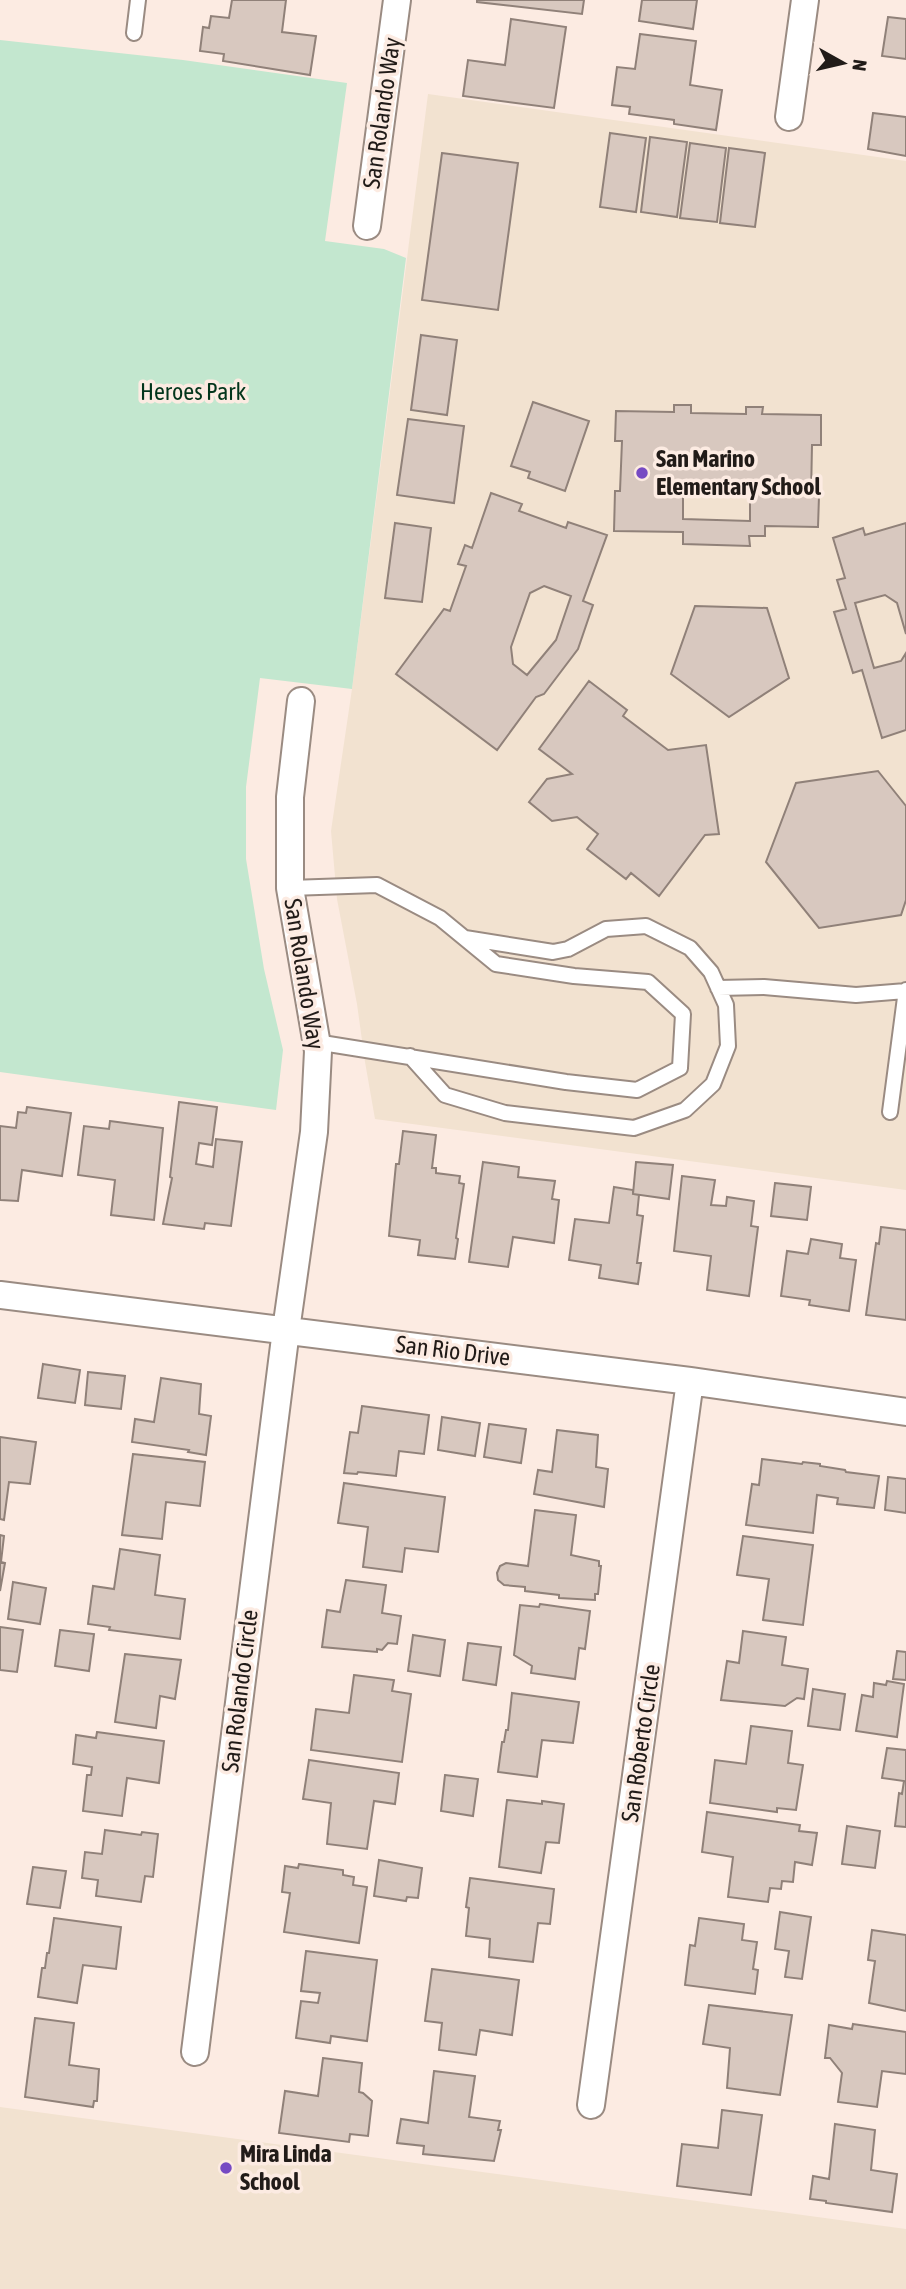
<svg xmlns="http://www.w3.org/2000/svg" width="906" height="2289" font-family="'Asap Condensed',sans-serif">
	<rect width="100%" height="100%" fill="#fcebe2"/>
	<!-- education -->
	<path fill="#f2e2d0" d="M428 94 906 161V1190L375 1119 365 1062 357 1004 337 899 331 831 352 689Z
		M0 2107 906 2229V2289H0Z"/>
	<!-- green -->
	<path fill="#c3e7cf" d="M0 40 183 60 347 83 325 241 384 249 406 258 352 689 260 678 246 787V859L264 969 283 1050 276 1110 0 1072Z"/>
	<!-- building -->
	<path fill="#d8c8bf" stroke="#908179" stroke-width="2" fill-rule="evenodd" d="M232 0H286L282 32 316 36 310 75 223 61 224 54 200 51 203 27 209 28 211 16 229 18Z
		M477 0H584L582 14 477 2Z
		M642 0H697L693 29 639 21Z
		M888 17 906 19V59L882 56Z
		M511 19 566 27 554 108 463 96 468 60 505 65Z
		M640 34 696 41 690 85 722 90 716 130 674 124V120L629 114 630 107 612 105 617 67 635 69Z
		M873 113 906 117V156L868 149Z
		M610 133 646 138 636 212 600 207Z
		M650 137 687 142 677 217 641 212Z
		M690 143 726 148 717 222 680 218Z
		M729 148 765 153 755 227 720 223Z
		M442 153 518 163 498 310 422 300Z
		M421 335 457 340 447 415 411 410Z
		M533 402 589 421 565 491 528 478 530 472 511 466Z
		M674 405H691V413L746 414V407H763L762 414 821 415V445H812L811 496H819L818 527 765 526V536H749L750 546 683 544V532L614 531 615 491H620L622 441H615L616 411 674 412ZM692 481 740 482 750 493V521L683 519V493Z
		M408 419 464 426 454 503 397 495Z
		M491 493 522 504 519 511 566 528 568 522 607 535 583 601 593 605 578 649 544 694 536 697 497 750 396 674 444 609 450 611 466 566 458 564 465 545 472 548ZM544 586 571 596 556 640 527 675 513 664 511 647 530 593Z
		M395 523 431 528 422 602 385 598Z
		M906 523V634L897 603 885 595 855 603 874 668 901 661 906 653V730L882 738 862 670 853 673 834 612 846 609 837 580 845 578 833 538 863 528 865 535Z
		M695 606 767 608 789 678 729 717 671 674Z
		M589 681 627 710 623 716 668 750 706 745 719 834 705 835 659 896 631 873 626 879 587 849 598 834 577 817 552 821 529 802 547 779 572 774 539 749Z
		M878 771 906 806V900L901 915 819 928 766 862 796 783Z
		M179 1102 217 1107 212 1145 199 1143 196 1164 213 1167 216 1139 242 1142 231 1226 205 1223 204 1229 163 1224 172 1178 170 1177Z
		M27 1107 71 1113 62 1176 22 1170 18 1201 0 1200V1126L16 1128 18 1112 26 1113Z
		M110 1121 163 1128 154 1220 111 1215 115 1180 78 1175 84 1126 109 1129Z
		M403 1131 436 1135 432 1168H436V1173L460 1176 459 1183 464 1184 456 1238 458 1239 455 1259 418 1255 420 1240 389 1236 396 1164H399Z
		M483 1162 519 1167 518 1177 555 1181 552 1199 559 1200 554 1243 513 1237 508 1267 469 1262Z
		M636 1162 673 1165 669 1199 633 1194Z
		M682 1176 715 1180 711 1205 726 1206 727 1197 754 1201 751 1226 758 1227 749 1296 707 1290 711 1256 674 1251Z
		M775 1183 811 1187 807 1220 771 1216Z
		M614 1187 633 1190V1194L639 1195 637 1215 643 1216 637 1263H641L638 1284 599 1278 601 1265 569 1260 575 1219 609 1223Z
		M881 1227 906 1230V1320L866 1315 876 1243 879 1244Z
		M811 1239 842 1244 840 1258 856 1260 849 1311 809 1305 810 1300 781 1296 787 1251 808 1254Z
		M43 1364 80 1370 75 1403 38 1398Z
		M88 1372 125 1376 121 1409 85 1405Z
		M161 1378 201 1384 199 1414 211 1416 206 1455 188 1452 189 1450 132 1442 135 1419 154 1422Z
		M362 1406 429 1415 424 1454 399 1451 396 1476 358 1472 357 1474 344 1473 350 1432 358 1433Z
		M442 1417 480 1423 475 1456 438 1450Z
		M489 1424 526 1429 521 1463 484 1457Z
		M557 1430 598 1435 596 1467 608 1469 604 1507 534 1494 538 1470 552 1472Z
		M0 1437 36 1442 30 1484 9 1482 4 1520 0 1519Z
		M133 1454 205 1462 200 1506 166 1502 162 1539 122 1535Z
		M762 1459 802 1464 803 1462 820 1464V1466L845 1470 846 1472 879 1476 874 1508 837 1504 838 1498 817 1495 813 1533 746 1525 752 1484 759 1485Z
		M888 1477 906 1479V1513L885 1510Z
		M344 1483 445 1497 438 1552 405 1548 402 1572 363 1567 368 1527 338 1523Z
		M535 1510 576 1515 571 1555 599 1561V1566H601L598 1594H595V1600L559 1598V1595L525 1591V1587L504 1585 498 1580 497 1573 500 1566 506 1563 528 1566Z
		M0 1535 4 1536 1 1562 5 1563 0 1591Z
		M743 1536 813 1545 803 1625 763 1620 769 1579 737 1575Z
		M120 1549 160 1555 155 1595 185 1599 180 1639 109 1630 110 1627 88 1624 93 1586 114 1589Z
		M346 1580 386 1585 382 1613 401 1616 397 1644 388 1643 382 1650 377 1649V1652L322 1647 327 1610 340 1612Z
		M13 1582 46 1588 40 1624 8 1619Z
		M540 1604 590 1611 585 1649 579 1648 575 1679 531 1673 532 1666 514 1655 520 1605 539 1607Z
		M0 1627 23 1630 17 1672 0 1670Z
		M60 1630 94 1634 89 1671 55 1666Z
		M743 1631 786 1637 782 1665 808 1669 804 1699 797 1698 785 1706 721 1700 727 1661 739 1663Z
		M413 1635 445 1640 440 1676 408 1671Z
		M468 1643 501 1647 496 1685 463 1680Z
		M897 1651 906 1652V1680L893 1679Z
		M125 1654 181 1660 175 1699 160 1696 156 1728 115 1722Z
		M354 1675 394 1680 392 1691 411 1694 402 1762 311 1750 316 1709 349 1713Z
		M887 1681 904 1684 897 1737 856 1731 862 1695 873 1697 874 1683 886 1685Z
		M813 1689 845 1694 840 1730 808 1726Z
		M512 1693 579 1702 573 1743 542 1740 537 1777 498 1772 502 1742H504L506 1730H508Z
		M751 1726 792 1731 788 1763 803 1765 796 1810 777 1808V1812L710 1803 715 1760 746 1764Z
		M97 1732 164 1741 159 1783 127 1778 122 1816 83 1811 87 1775H91L92 1767 73 1764 76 1735 96 1738Z
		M887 1748 906 1750V1827L895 1826 899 1793 902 1794 904 1781 882 1778Z
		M309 1760 399 1773 395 1804 374 1801 367 1849 327 1844 331 1803 303 1799Z
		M445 1775 478 1779 473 1816 441 1811Z
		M507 1800 542 1804V1801L564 1804 559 1843 546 1842 541 1873 499 1867Z
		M707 1812 800 1825 799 1831 817 1833 812 1865 795 1862 793 1882 782 1881 781 1889 770 1888 768 1902 728 1897 733 1857 702 1852Z
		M847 1826 880 1831 875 1868 842 1864Z
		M105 1830 141 1835 142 1832 158 1834 153 1877 145 1876 141 1902 96 1896 98 1880 82 1878 85 1852 102 1854Z
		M379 1860 422 1868 418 1898 407 1897 406 1901 374 1896Z
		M299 1864 343 1870V1875L354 1877 353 1885 367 1887 359 1943 284 1932 290 1893 282 1892 285 1866 298 1868Z
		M33 1867 66 1871 60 1908 27 1904Z
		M470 1878 554 1889 550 1924 538 1923 533 1962 489 1957 490 1939 466 1936 469 1908 466 1907Z
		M780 1912 811 1917 802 1979 785 1977 789 1951 775 1949Z
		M54 1918 121 1927 116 1969 83 1965 77 2003 38 1997 42 1968H45L47 1953H49Z
		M699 1918 744 1924 742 1940 757 1942 753 1969 758 1970 755 1994 685 1985 690 1945 695 1946Z
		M872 1930 906 1935V2011L869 2003 875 1961 868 1960Z
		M306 1951 377 1960 367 2041 331 2036 330 2043 296 2038 301 2001 318 2003 320 1993 301 1991Z
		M432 1969 519 1980 512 2035 480 2030 476 2055 439 2050 442 2023 425 2021Z
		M709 2005 792 2015 780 2095 727 2088 730 2048 703 2044Z
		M35 2018 74 2023 69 2065 99 2069 97 2101H94L93 2107 25 2097Z
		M853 2024 906 2032V2074L882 2071 877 2107 838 2102 842 2073 830 2058H825L829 2025 852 2029Z
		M323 2058 362 2063 359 2092 363 2093 372 2101 368 2136 350 2134 349 2142 279 2133 285 2091 318 2096Z
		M434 2071 475 2076 469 2117 500 2121 498 2130H501L494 2161 423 2154 424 2146 397 2143 401 2119 428 2123Z
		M722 2110 762 2115 751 2195 677 2186 682 2144 718 2148Z
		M835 2124 875 2130 871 2170 897 2174 892 2212 826 2203V2201L810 2199 813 2176 829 2179Z"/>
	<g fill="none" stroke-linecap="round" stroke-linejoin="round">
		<!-- service casing -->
		<g stroke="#9a8b82" stroke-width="18">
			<path id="service" d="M134 33 138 0
				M290 888 377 885 440 918 496 964 574 976 648 982 683 1014 680 1068 637 1090 566 1082 316 1042
				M718 988 764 987 856 995 906 991
				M410 1056 445 1095 505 1113 634 1128 685 1110 713 1084 728 1046 726 1005 711 972 690 948 646 926 606 929 568 949 553 952 465 938
				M890 1112 906 990"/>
		</g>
		<!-- minor casing -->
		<g stroke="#9a8b82" stroke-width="30">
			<path id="minor" d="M789 117 805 0
				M367 226 397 0
				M0 1295 690 1381 906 1412
				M195 2052 286 1330 314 1132 318 1051 290 888V797L301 701
				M591 2105 690 1381"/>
		</g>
		<!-- service -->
		<use href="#service" stroke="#fff" stroke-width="14"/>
		<!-- minor -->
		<use href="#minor" stroke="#fff" stroke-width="26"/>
	</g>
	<!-- markers -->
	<g fill="#764ac3" stroke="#fcebe2" stroke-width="2.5">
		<circle cx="642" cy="473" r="7"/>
		<circle cx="226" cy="2168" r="7"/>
	</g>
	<g text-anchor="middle" stroke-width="7" stroke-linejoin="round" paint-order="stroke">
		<!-- street labels -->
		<g font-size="24" fill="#211b18" stroke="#fcebe2">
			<text transform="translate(382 113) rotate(-82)" y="8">San Rolando Way</text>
			<text transform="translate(304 974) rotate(81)" y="8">San Rolando Way</text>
			<text transform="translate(453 1351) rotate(7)" y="8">San Rio Drive</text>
			<text transform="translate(240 1691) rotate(-83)" y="8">San Rolando Circle</text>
			<text transform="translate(641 1743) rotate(-82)" y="8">San Roberto Circle</text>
		</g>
		<!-- park labels -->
		<g font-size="24" fill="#02351b" stroke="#fcebe2">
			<text x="193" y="400">Heroes Park</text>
		</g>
		<!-- poi labels -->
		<g font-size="24" font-weight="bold" fill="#211b18" stroke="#fcebe2" text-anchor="start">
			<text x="656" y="467">San Marino<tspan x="656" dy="28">Elementary School</tspan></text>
			<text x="240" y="2162">Mira Linda<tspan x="240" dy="28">School</tspan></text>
		</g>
	</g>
	<!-- north arrow -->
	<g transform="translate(843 63) rotate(98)" stroke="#fcebe2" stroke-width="5" paint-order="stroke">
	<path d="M0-5L12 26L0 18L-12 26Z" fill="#211b18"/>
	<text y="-10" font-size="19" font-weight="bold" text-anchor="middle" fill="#211b18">N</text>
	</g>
</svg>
